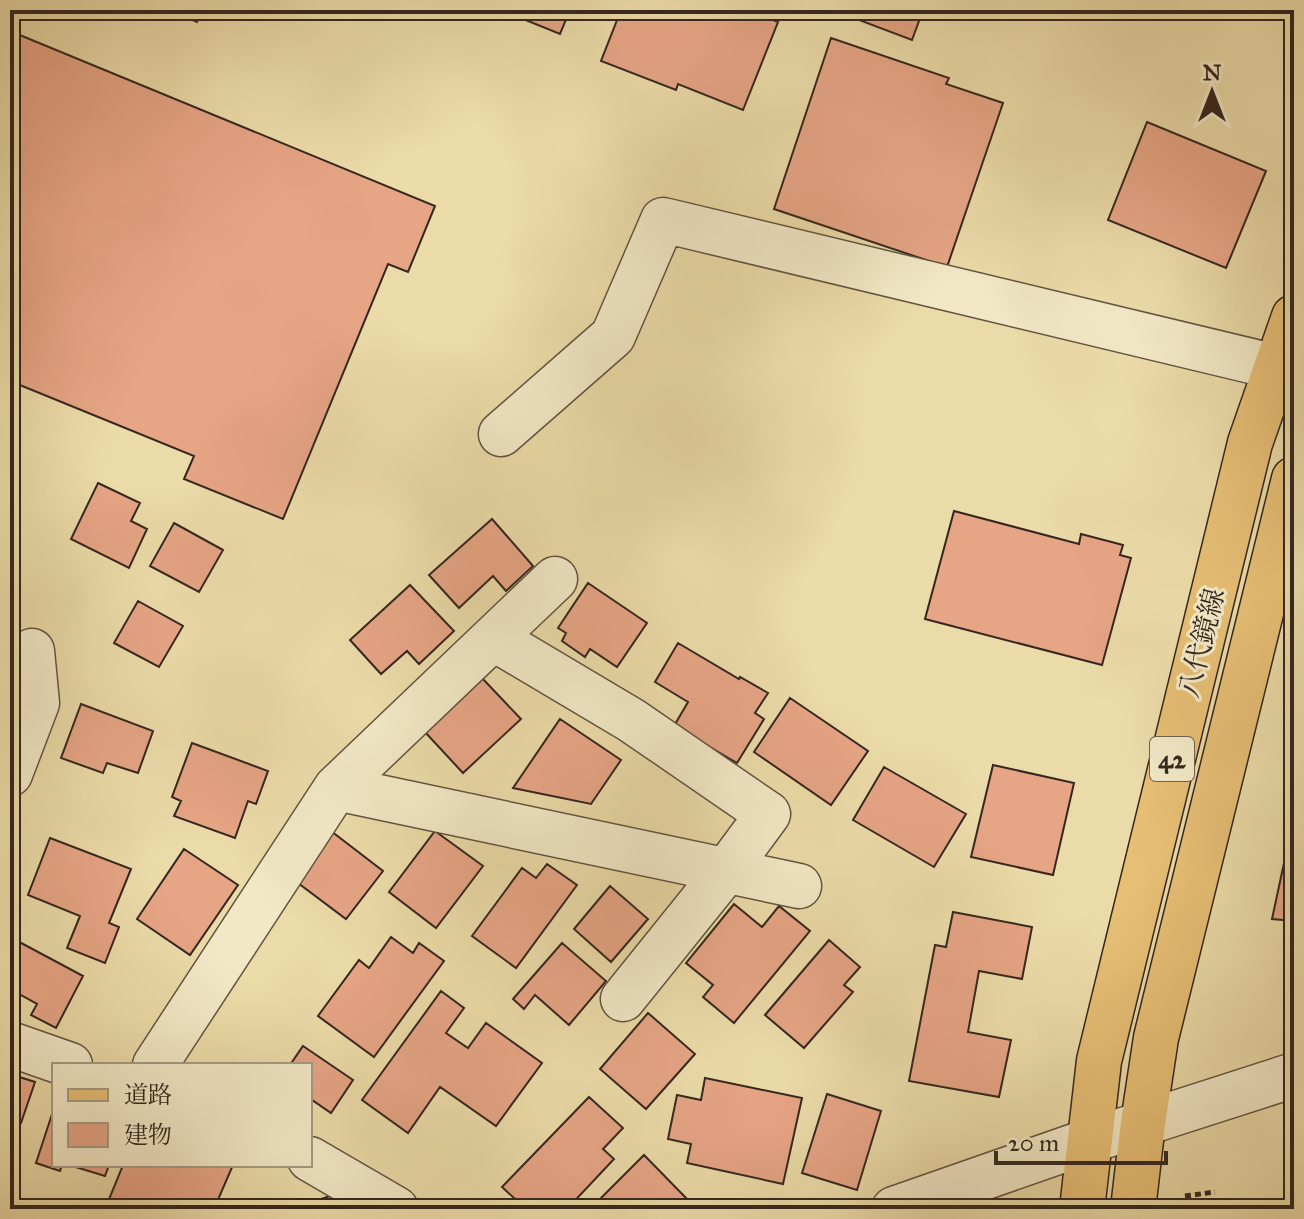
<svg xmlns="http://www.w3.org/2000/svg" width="1304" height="1219" font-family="'IM FELL Great Primer','Noto Serif JP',serif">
	<rect width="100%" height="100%" fill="#ebdba8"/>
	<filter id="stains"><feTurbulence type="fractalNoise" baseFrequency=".0025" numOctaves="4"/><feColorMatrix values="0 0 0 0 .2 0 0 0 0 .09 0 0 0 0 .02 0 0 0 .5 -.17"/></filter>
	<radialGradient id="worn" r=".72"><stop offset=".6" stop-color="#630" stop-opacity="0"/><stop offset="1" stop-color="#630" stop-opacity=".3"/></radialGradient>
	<!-- building -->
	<path fill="#e6a585" stroke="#35271f" stroke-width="2" d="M168 10H202L197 22Z
		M501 10H570L560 34Z
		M621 10H753L752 11 778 22 743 110 678 84 676 90 601 61Z
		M844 10H923L912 40 843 14Z
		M10 31 435 206 408 272 388 264 283 519 184 479 194 456 10 381Z
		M831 38 949 78 946 84 1003 103 947 267 774 209Z
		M1147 122 1266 171 1226 268 1108 220Z
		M98 483 140 503 131 521 147 529 129 568 71 539Z
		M954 511 1079 544 1081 534 1123 545 1120 555 1131 558 1102 665 925 619Z
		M492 519 533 566 506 591 493 576 459 608 429 575Z
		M174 523 223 550 199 592 150 566Z
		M588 583 647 623 617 667 590 649 585 657 562 641 566 633 558 628Z
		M410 585 454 631 419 664 407 651 381 674 350 640Z
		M138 601 183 626 159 667 114 643Z
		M678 643 739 679 740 677 768 693 755 713 764 719 737 763 674 726 688 702 655 682Z
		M482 678 521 719 463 773 424 731Z
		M790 698 868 751 831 805 754 752Z
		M81 704 153 731 138 773 107 763 103 773 61 758Z
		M560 719 621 760 591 804 513 788Z
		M192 743 268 771 256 804 248 801 235 838 174 816 181 801 172 797Z
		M993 765 1074 783 1053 875 971 857Z
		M884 767 966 814 934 867 853 820Z
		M1294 816V921L1272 919Z
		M331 831 383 871 346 919 294 880Z
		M435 831 483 866 436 928 389 892Z
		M50 838 131 869 109 923 119 927 105 963 67 948 80 916 28 895Z
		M184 849 238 885 190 955 137 919Z
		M547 864 577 885 516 968 472 936 522 868 536 878Z
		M610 886 648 919 611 962 574 929Z
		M734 904 762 927 779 906 810 931 734 1023 703 997 713 985 686 963Z
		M953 912 1032 927 1022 979 979 971 968 1032 1011 1040 999 1097 909 1081 935 945 946 947Z
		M10 937 83 976 56 1028 31 1015 37 1004 10 989Z
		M391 937 413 953 419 943 444 961 374 1057 318 1016 359 960 369 968Z
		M829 940 860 967 844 985 853 992 804 1048 765 1015Z
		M562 943 606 981 569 1025 535 995 524 1009 513 999Z
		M441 991 464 1008 446 1033 468 1048 486 1023 542 1063 496 1126 440 1087 408 1133 362 1100Z
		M648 1013 695 1054 646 1109 600 1069Z
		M303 1046 353 1080 331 1113 312 1100 310 1103V1065H290Z
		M10 1074 35 1082 21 1123 10 1120Z
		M705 1078 802 1098 783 1184 687 1163 691 1144 668 1139 677 1095 701 1100Z
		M827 1094 881 1111 857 1190 802 1173Z
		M589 1097 623 1128 603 1149 614 1159 567 1209H526L502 1187Z
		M54 1108V1165H62L60 1171 36 1163Z
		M644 1155 690 1202 683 1209H590Z
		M69 1165H109L105 1176Z
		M123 1165H233L214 1209H202L194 1206 192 1209H105Z
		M336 1194 341 1209H291Z"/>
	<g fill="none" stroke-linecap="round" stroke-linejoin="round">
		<!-- minor casing -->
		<g stroke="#625441" stroke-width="47">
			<path id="minor" d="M501 434 613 336 663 220 1276 367
				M493 638 631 720 768 814 726 871 623 999
				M10 774 37 703 32 651
				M336 788 799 886
				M10 1044 70 1065
				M155 1065 336 788 555 579
				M310 1159 396 1209
				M894 1209 1089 1141 1294 1075"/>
		</g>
		<!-- major casing -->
		<g stroke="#35271f" stroke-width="47">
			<path id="major" d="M1082 1209 1099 1061 1250 443 1294 317
				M1133 1209 1143 1123 1156 1038 1294 479"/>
		</g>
		<!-- path -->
		<path stroke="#35271f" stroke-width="5" stroke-dasharray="6 4" stroke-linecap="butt" d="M1185 1196 1215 1192"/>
		<!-- minor -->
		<use href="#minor" stroke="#f2e8c6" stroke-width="44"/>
		<!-- major -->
		<use href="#major" stroke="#e6be74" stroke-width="44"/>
	</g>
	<g text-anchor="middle" stroke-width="6" stroke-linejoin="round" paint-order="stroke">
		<!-- shield labels -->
		<rect fill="#f2e8c6" stroke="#6e6151" stroke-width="2" x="1150" y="737" width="44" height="44" rx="6"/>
		<g font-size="26" font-weight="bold" fill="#35271f">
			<text x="1172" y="768">42</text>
		</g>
		<!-- street labels -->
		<g font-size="28" fill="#35271f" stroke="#f2e8c6">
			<text transform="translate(1201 643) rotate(-76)" y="10">八代鏡線</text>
		</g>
	</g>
	<!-- margin -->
	<rect width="1304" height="1219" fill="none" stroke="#ebdba8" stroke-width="40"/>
	<rect x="12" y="12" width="1280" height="1195" fill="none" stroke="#35271f" stroke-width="4"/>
	<rect x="20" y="20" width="1264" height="1179" fill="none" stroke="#35271f" stroke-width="2"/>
	<!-- legend -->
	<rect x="52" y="1063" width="260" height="104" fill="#f2e8c6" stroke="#a69b83" stroke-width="2"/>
	<rect x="68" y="1089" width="40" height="12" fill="#e6be74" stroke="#a69b83" stroke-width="2"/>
	<text x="124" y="1103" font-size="24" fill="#35271f">道路</text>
	<rect x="68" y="1123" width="40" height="24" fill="#e6a585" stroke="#a69b83" stroke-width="2"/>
	<text x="124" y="1143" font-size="24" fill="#35271f">建物</text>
	<!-- north arrow -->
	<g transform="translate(1212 92)" stroke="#f2e8c6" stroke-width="6" paint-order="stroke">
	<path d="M0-6L14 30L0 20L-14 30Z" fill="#35271f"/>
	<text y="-12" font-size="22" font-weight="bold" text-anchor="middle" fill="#35271f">N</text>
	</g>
	<!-- scale -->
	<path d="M996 1151v12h170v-12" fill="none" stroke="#35271f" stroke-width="4"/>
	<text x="1008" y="1151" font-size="24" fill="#35271f" stroke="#f2e8c6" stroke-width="6" paint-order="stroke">20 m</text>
	<rect width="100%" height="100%" filter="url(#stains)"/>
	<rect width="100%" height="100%" fill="url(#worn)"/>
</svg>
